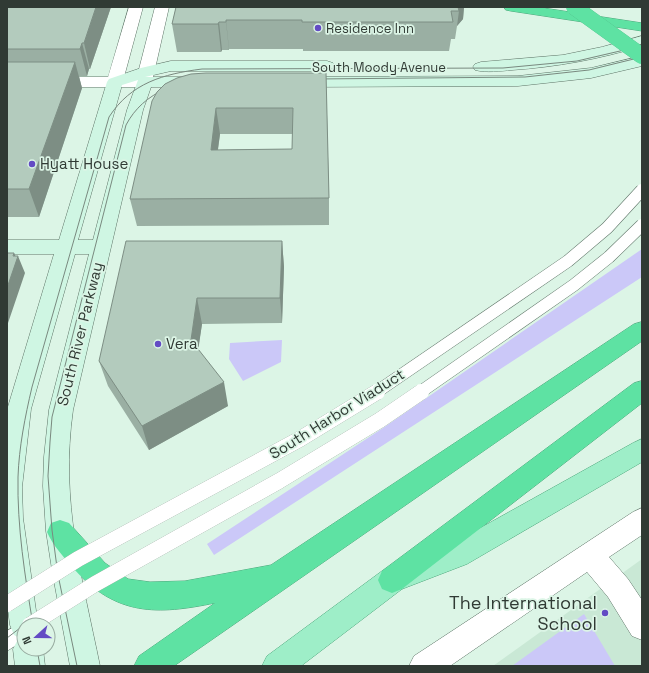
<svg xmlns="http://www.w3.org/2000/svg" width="649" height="673" font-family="'Space Grotesk',sans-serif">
	<rect width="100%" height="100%" fill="#dcf5e6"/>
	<!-- built -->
	<path fill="#c9e8d5" d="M642 559V666H493Z"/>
	<!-- green -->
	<path fill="#cbc8f8" d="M642 249V277L214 555 207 544 383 428Z
		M282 340 281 362 243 381 229 359 230 343Z
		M584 614 615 666H512Z"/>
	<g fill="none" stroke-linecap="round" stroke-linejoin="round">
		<!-- lane casing -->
		<g stroke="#5e7467" stroke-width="1">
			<path id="lane" d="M24 621 30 623 31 625H24V640L7 651V631Z"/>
		</g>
		<!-- street casing -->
		<g stroke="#5e7467" stroke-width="1">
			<path id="street" d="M129 7H143L124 77H137L155 7H169L152 82 150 85 144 87H7V77H108Z
				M642 508V535L609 557 628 579 642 600V640L632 636 608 597 587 572 450 666H409L414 656 633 512Z"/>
		</g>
		<!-- secondary casing -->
		<g stroke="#5e7467" stroke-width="1">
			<path id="secondary" d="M642 36V46C600 59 556 67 512 70 500 71 487 73 475 70L473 67 475 64 481 62 563 55 602 47Z
				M642 56V66L591 78 518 86 298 87 292 85 290 82 292 79 298 77 518 76 591 68Z
				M171 61H327L333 63 335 66 333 69 327 71H171L145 77H199L205 79 207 82 205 85 199 87H151L143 110 73 410C60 501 82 578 100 666H70L53 576 46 531 43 486 44 457 49 410 89 254H75L31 409 22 487 23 518 38 625H24V649H43L45 666H15L13 649 18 639 20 638 14 635 10 625 7 602V410L54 254H7V240H59L107 82 109 79 141 68ZM138 80 127 110 93 240H78L122 85Z"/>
		</g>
		<!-- primary casing -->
		<g stroke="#4ea77c" stroke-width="1">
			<path id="primary" d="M642 439V462L467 564 402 589 301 666H262L267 656 382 571 448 546 633 443Z"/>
		</g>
		<!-- highway casing -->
		<g stroke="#4ea77c" stroke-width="1">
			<path id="highway" d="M504 7H537L642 23V31L511 11 506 10Z
				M642 322V341L174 666H134L139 656 215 603C157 615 116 616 74 569 64 557 53 546 47 532L51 523 60 520 69 523 105 563 128 579 150 582 185 581 271 565 634 324Z
				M642 381V403L402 589 392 593 382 589 378 580 382 571 634 383Z"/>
		</g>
		<!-- lane -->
		<use href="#lane" fill="#fff" fill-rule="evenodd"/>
		<!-- street -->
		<use href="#street" fill="#fff" fill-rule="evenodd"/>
		<!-- secondary -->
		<use href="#secondary" fill="#cff6e3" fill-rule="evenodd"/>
		<!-- primary -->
		<use href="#primary" fill="#9eeec8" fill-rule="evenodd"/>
		<!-- highway -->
		<use href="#highway" fill="#5ee2a3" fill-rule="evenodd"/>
		<!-- tram -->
		<path stroke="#79897f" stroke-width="1" d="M316 79 525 77 589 70 642 57
			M7 609 56 576 298 444 366 402 456 343 567 266 617 223 642 194
			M24 625C121 559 226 509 327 450 386 416 441 375 497 336 548 301 598 266 642 221
			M33 625C25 576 17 527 18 477 19 447 25 417 32 387L109 117C131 83 163 74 202 69L503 68 577 61 620 51 642 44
			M7 638 24 625
			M37 649 40 666
			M77 666 58 575 52 530 48 476 50 442 52 417 126 125C135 108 148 97 165 89"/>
		<!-- lane-bridge-far1 casing -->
		<g stroke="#5e7467" stroke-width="13" stroke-linecap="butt">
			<path id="lane-bridge-far1" d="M375 393 568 261 607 228 642 190
				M419 393 574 285 609 257 642 225"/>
		</g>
		<!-- lane-bridge casing -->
		<g stroke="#5e7467" stroke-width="16" stroke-linecap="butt">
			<path id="lane-bridge" d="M7 604 78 559 300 439 377 392
				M30 625 95 584 279 481 380 420 421 392"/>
		</g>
		<!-- highway-bridge casing -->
		<g stroke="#4ea77c" stroke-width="16" stroke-linecap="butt">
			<path id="highway-bridge" d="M574 7 642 56"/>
		</g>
		<!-- lane-bridge-far1 -->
		<use href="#lane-bridge-far1" stroke="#fff" stroke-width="12"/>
		<!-- lane-bridge -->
		<use href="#lane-bridge" stroke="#fff" stroke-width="16"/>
		<!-- highway-bridge -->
		<use href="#highway-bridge" stroke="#5ee2a3" stroke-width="16"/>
	</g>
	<!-- wall -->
	<path fill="#9aafa3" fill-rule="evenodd" d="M7 7H111L90 69H89L87 76H79L82 88 39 217H7Z
		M176 7H464L463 19 457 26 455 39H451L449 51H303V49H229V50H222L221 52H177L172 24Z
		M326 73 329 198V225L137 226 130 199 157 92ZM220 134H293L292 149 218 150Z
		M282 241 284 267 282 323 202 324 198 349 228 406 149 450 108 386 99 361Z"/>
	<!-- shaded-wall -->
	<path fill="#7d8e84" d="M96 7H111L90 69 84 43Z
		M456 7H464L463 19 457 26 459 11Z
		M226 20 229 49V50L226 22Z
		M219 22 222 50 221 52 218 24Z
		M82 43 89 69 87 76 80 49Z
		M75 62 82 88 39 217 29 189Z
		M216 108 220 134 214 176 211 150Z
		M282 241 284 267 282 323 280 298Z
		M14 253 17 259 18 256 25 273 7 326V288Z
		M197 298 202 324 196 365 191 340Z
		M224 382 228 406 149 450 142 426Z"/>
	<!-- building -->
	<path fill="#b3cbbd" stroke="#7d8e84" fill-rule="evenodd" d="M7 7H96L84 43H82L80 49H7Z
		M176 7H458L459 11H451L453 22H302V20H226V22H219L218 24H172Z
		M7 62H75L29 189H7Z
		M206 73H326L329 198 130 199 152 101 157 92 165 84 177 78 191 74ZM216 108H293L292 149 211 150Z
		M126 241H282L280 298H197L191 340 224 382 142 426 99 361Z
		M7 253H14L13 256H18L7 288Z"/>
	<!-- markers -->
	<g fill="#634bc4" stroke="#dcf5e6" stroke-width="1.5">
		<circle cx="318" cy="28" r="4"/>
		<circle cx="32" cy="164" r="4"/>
		<circle cx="158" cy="344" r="4"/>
		<circle cx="605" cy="613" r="4"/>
	</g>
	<g text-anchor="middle" stroke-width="3.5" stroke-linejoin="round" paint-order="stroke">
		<!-- far-poi labels -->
		<g font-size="13" fill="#303a34" stroke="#dcf5e6" text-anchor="start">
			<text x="326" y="33">Residence Inn</text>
		</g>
		<!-- far-street labels -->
		<g font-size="13" fill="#303a34" stroke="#dcf5e6">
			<text x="379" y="72">South Moody Avenue</text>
		</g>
		<!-- poi labels -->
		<g font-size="15" fill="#303a34" stroke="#dcf5e6" text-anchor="start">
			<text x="40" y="169">Hyatt House</text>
			<text x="166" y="349">Vera</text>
		</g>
		<!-- street labels -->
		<g font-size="15" fill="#303a34" stroke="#dcf5e6">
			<text transform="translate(80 334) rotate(-76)" y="5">South River Parkway</text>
			<text transform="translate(337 414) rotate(-32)" y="5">South Harbor Viaduct</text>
		</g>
		<!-- near-poi labels -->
		<g font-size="18" fill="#303a34" stroke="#dcf5e6" text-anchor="end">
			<text x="597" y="609">The International<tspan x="597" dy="21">School</tspan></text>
		</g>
	</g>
	<!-- border -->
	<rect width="649" height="673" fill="none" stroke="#303a34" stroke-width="16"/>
	<!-- north arrow -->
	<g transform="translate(36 637) rotate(249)"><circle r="19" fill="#dcf5e6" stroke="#97aa9f"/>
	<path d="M0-3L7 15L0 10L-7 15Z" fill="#634bc4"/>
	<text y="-6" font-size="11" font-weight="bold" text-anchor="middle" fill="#303a34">N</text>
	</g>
</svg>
